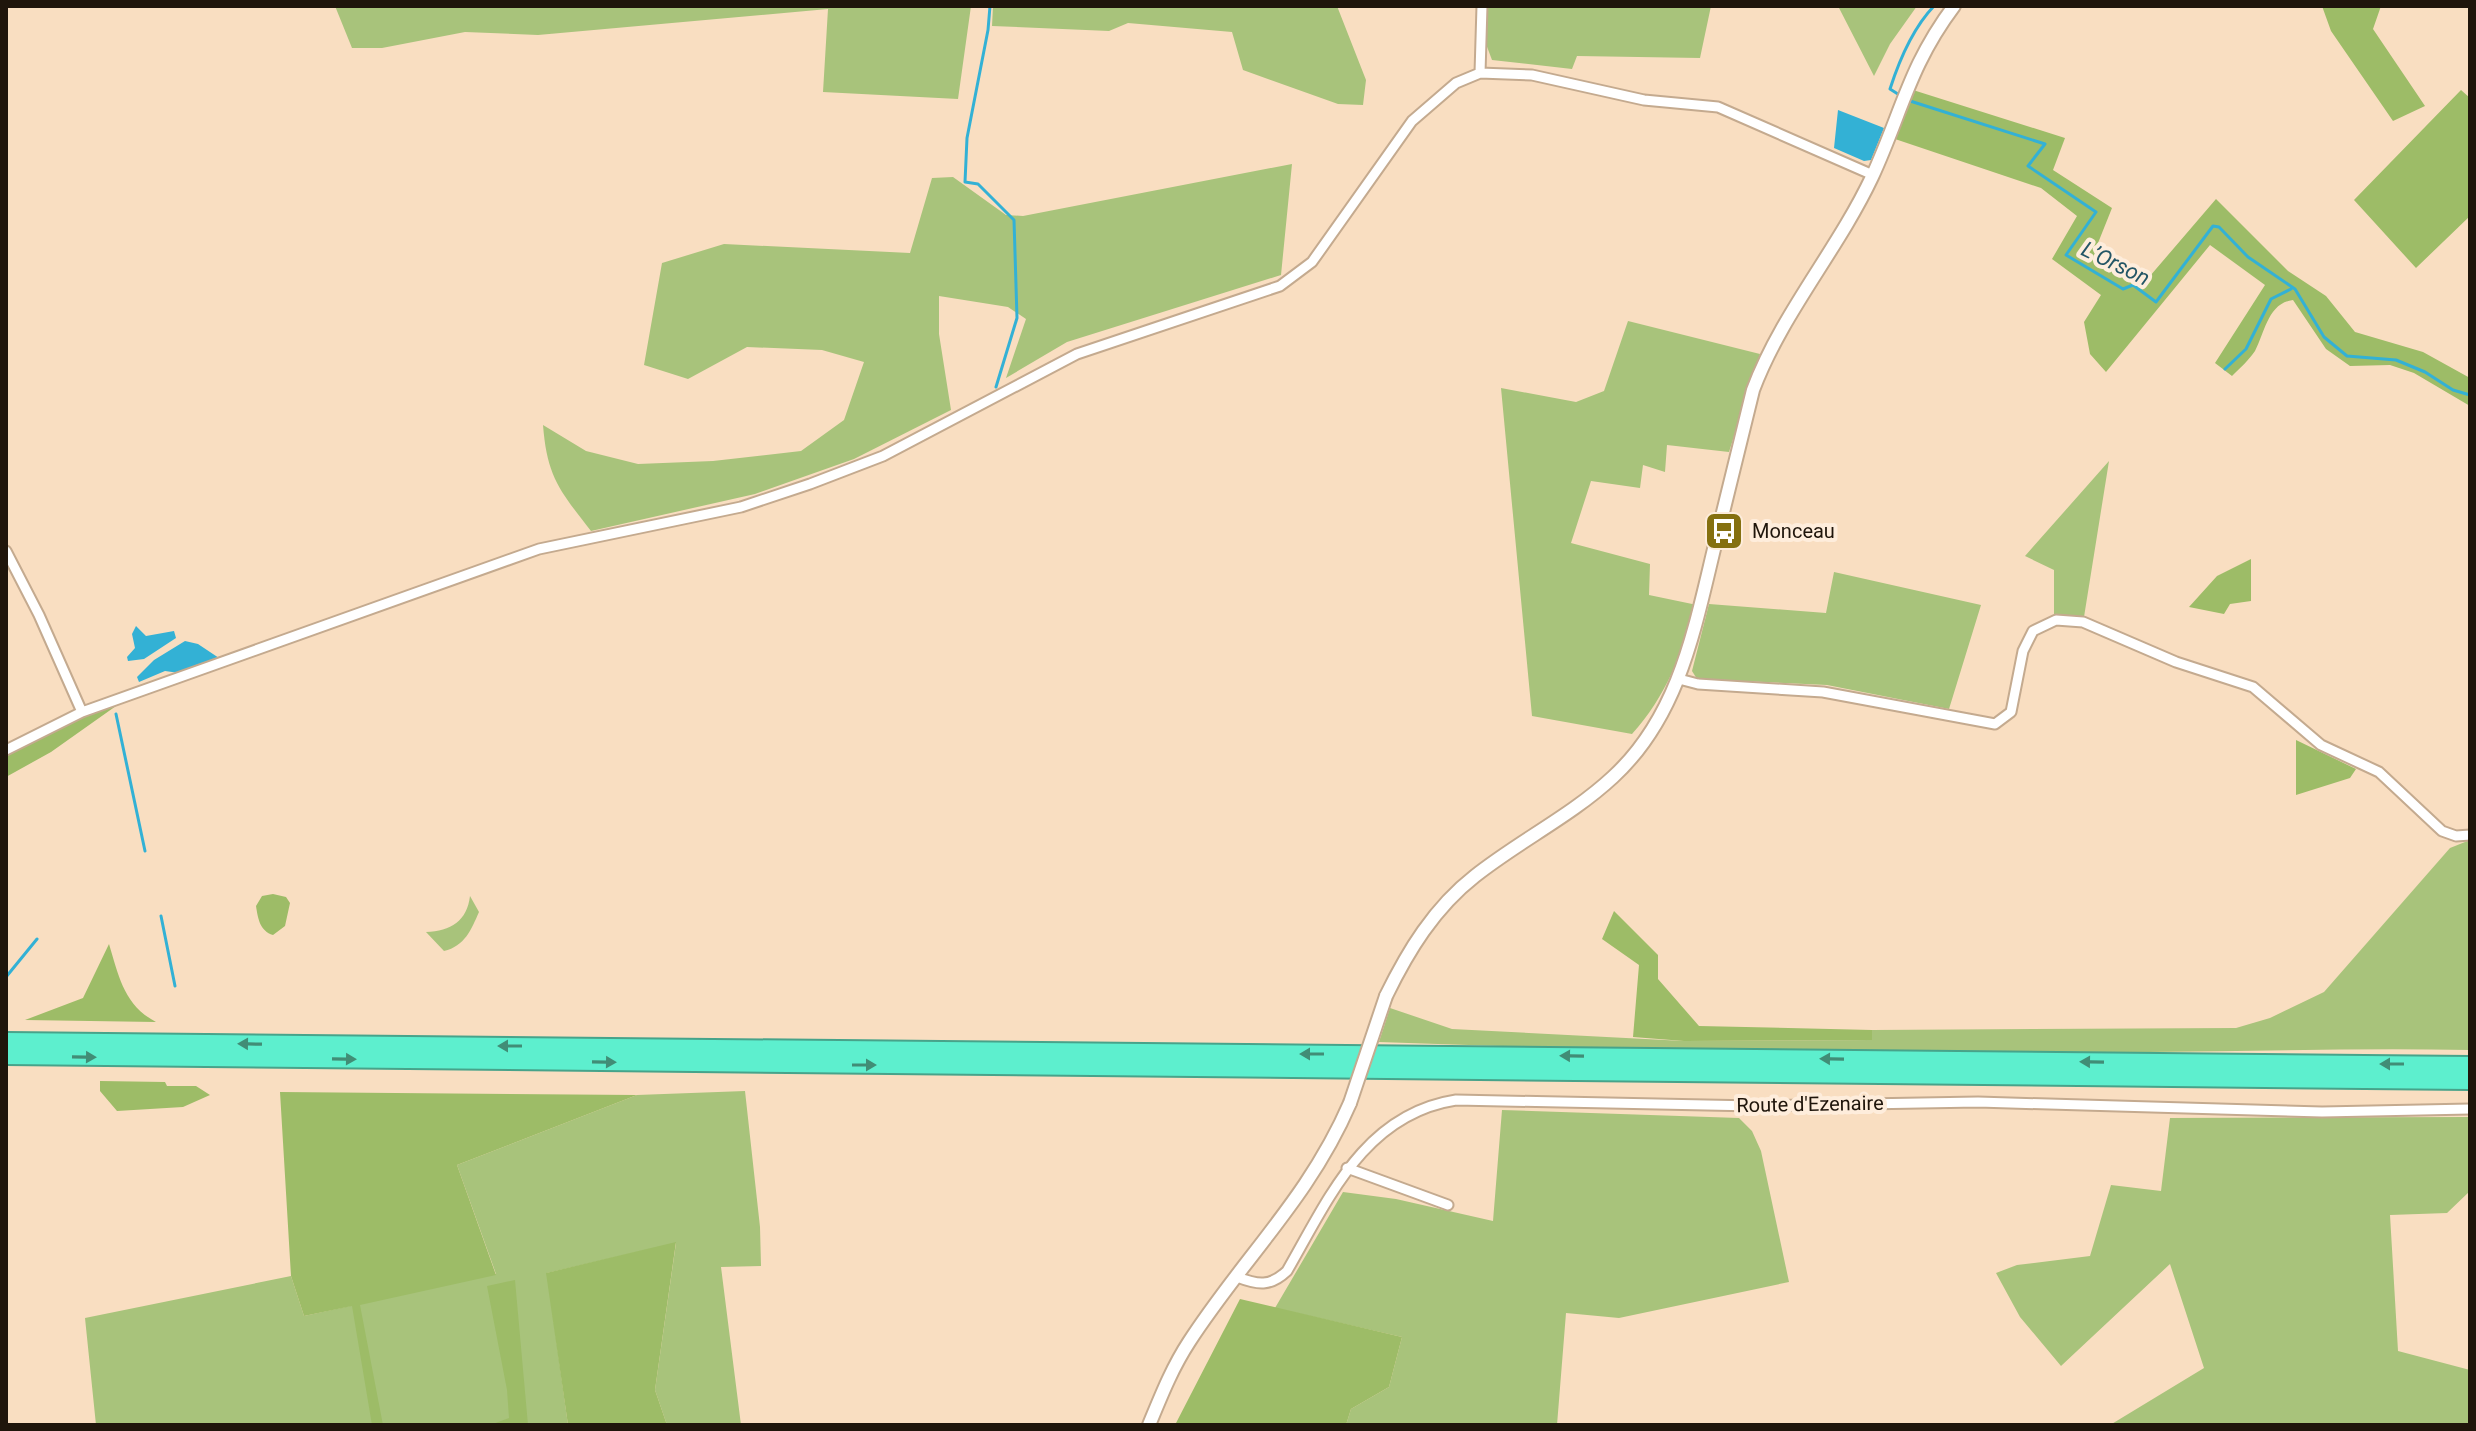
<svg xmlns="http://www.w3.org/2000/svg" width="2476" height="1431" font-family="Roboto,sans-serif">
	<rect width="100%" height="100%" fill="#f9dec1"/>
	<!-- green -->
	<path fill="#a8c37b" d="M335 6H971L958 99 823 92 828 9 538 35 465 32 382 48H352Z
		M993 6H1337L1366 80 1363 105 1338 104 1243 70 1232 32 1128 23 1109 31 992 26Z
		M1488 6H1711L1700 58 1577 56 1572 69 1492 60 1486 44Z
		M1838 6H1917L1890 44 1874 76Z
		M1292 164 1281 275 1067 342 1006 378 1026 319 1008 307 939 296V334L951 410 854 459 755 494 591 531C560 491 547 477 543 425L586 451 638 464 713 461 801 451 844 420 864 362 822 350 747 347 688 379 644 365 662 263 724 244 910 253 932 178 953 177 1006 215 1023 216Z
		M1628 321 1760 354 1729 452 1667 445 1665 472 1643 465 1640 488 1591 481 1571 543 1650 564 1649 595 1697 605C1682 653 1666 697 1632 734L1532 716 1501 388 1576 402 1604 391Z
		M2109 461 2084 617 2054 615V570L2025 556Z
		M1834 572 1981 605 1949 709 1827 685 1697 679 1692 671 1709 604 1826 613Z
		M2470 840V1050C2363 1048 2256 1051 2149 1052 1892 1053 1636 1052 1379 1042L1390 1008 1452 1029 1684 1041 1872 1040V1030L2236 1028 2270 1018 2324 992 2450 848Z
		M470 896 479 912C471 930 465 946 444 951L426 932C451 931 467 921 470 896Z
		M745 1091 760 1227 761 1266 721 1267 741 1425H667L655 1390 676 1243 547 1273 568 1425H96L85 1318 291 1276 304 1316 496 1274 457 1165 637 1095Z
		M1502 1110 1739 1118 1752 1131 1761 1151 1789 1282 1619 1318 1566 1313 1557 1425H1346L1351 1409 1389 1387 1402 1337 1275 1308 1343 1192 1396 1199 1493 1221Z
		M2470 1117V1191L2447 1213 2390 1215 2398 1351 2470 1370V1425H2110L2204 1368 2170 1264 2061 1366 2020 1317 1996 1273 2017 1265 2090 1256 2111 1185 2161 1191 2170 1118Z"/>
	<!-- forest -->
	<path fill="#9dbc67" d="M2322 6H2381L2373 29 2425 106 2393 121 2331 31Z
		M1913 90 2065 138 2053 170 2112 208 2094 253 2150 276 2216 199 2288 271 2326 296 2355 332 2423 352 2470 378V406L2414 373 2390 365 2350 366 2326 349 2293 300C2268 303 2265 332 2255 351 2249 360 2240 368 2232 376L2215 363 2265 285 2210 245 2106 372 2090 354 2084 322 2101 295 2052 259 2077 216 2041 188 1895 139Z
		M2461 90 2470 98V216L2416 268 2354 200Z
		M2251 559V601L2230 604 2224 614 2189 607 2217 576Z
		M116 706 51 752 6 777V754L84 716Z
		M2296 740 2356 769 2350 778 2296 795Z
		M273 894 286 897 290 903 285 926 273 935C260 931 258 919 256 906L262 896Z
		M1614 911 1658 955V979L1699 1026 1872 1030V1040L1684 1041 1633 1037 1639 965 1602 939Z
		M109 944C119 977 124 1005 156 1022L25 1020 83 998Z
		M100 1081 165 1082 167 1086H196L210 1095 183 1107 117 1111 100 1091Z
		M280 1092 637 1095 457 1165 496 1275 360 1305 383 1425H372L352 1306 304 1316 291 1276Z
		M676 1242 655 1390 667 1425H568L546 1273Z
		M515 1280 528 1425H490L509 1418 507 1390 487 1286Z
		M1240 1299 1402 1337 1389 1387 1351 1409 1346 1425H1175Z"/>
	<!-- water -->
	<path fill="#33b1d5" d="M1838 110 1884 128 1871 160 1864 161 1834 148Z
		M136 626 146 636 174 631 176 638 144 659 128 661 127 657 135 648 132 634Z
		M185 641 198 644 219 658 179 673 165 671 139 682 137 677 154 660Z"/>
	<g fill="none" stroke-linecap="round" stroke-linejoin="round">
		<!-- stream -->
		<path stroke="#33b1d5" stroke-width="3" d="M990 6 988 30 967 138 965 182 978 184 1014 220 1017 318 996 387
			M1901 96 1890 89C1899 61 1913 28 1934 6
			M1907 100 2045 144 2028 166 2096 212 2066 255 2123 289 2133 285 2156 302 2213 226 2219 227 2248 257 2295 289 2324 337 2347 356 2396 360 2425 372 2453 390 2470 395
			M2225 369 2246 349 2271 299 2291 289
			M116 714 145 851
			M161 916 175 986
			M6 977 37 939"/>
		<!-- street casing -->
		<g stroke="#c4aa8f" stroke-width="13">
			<path id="street" d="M1480 73 1482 6
				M6 551 39 615 82 712
				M1679 679 1698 684 1823 692 1995 724 2011 712 2023 651 2033 631 2056 620 2083 622 2176 662 2253 687 2321 745 2379 772 2442 831 2456 836 2470 835
				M6 750 82 712 539 549 741 507 810 484 883 456 1077 354 1280 286 1312 262 1412 121 1456 83 1480 73 1532 75 1644 100 1718 107 1873 175
				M1347 1168 1448 1205
				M1237 1277C1258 1285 1270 1287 1287 1271 1328 1200 1364 1114 1456 1100L1755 1106 1978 1102 2322 1112 2470 1109"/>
		</g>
		<!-- secondary casing -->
		<g stroke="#c4aa8f" stroke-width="16">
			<path id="secondary" d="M1386 996C1408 951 1434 908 1475 876 1519 841 1571 816 1613 777 1678 717 1694 632 1714 549 1727 496 1740 443 1753 390 1782 313 1837 251 1872 177 1902 112 1909 66 1954 6
				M1149 1425C1161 1396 1172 1368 1189 1342 1244 1257 1309 1198 1350 1103"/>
		</g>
		<!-- highway casing -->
		<g stroke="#47a38a" stroke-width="20">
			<path id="highway" d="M6 1041 2470 1065
				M6 1056 2470 1081"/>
		</g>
		<!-- street -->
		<use href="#street" stroke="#fff" stroke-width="9"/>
		<!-- secondary -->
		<use href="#secondary" stroke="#fff" stroke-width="12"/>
		<!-- highway -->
		<use href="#highway" stroke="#5defce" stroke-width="16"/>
		<!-- secondary-bridge casing -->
		<g stroke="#c4aa8f" stroke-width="16" stroke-linecap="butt">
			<path id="secondary-bridge" d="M1350 1103 1386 996"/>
		</g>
		<!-- secondary-bridge -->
		<use href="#secondary-bridge" stroke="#fff" stroke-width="12"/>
	</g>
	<!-- one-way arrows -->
	<defs><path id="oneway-solid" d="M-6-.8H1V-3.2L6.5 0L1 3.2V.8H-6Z" transform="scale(2)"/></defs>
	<g fill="#418d76">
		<use href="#oneway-solid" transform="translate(250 1044) rotate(-179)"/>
		<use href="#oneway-solid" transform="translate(510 1046) rotate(-180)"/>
		<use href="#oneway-solid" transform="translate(1312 1054) rotate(-180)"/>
		<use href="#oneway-solid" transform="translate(1572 1056) rotate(-179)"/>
		<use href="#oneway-solid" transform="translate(84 1057) rotate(1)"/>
		<use href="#oneway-solid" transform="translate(344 1059) rotate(1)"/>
		<use href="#oneway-solid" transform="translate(1832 1059) rotate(-179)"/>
		<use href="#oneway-solid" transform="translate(604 1062) rotate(1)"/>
		<use href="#oneway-solid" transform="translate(2092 1062) rotate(-179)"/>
		<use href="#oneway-solid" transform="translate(2392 1064) rotate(-180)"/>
		<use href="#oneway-solid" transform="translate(864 1065)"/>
	</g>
	<!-- icons -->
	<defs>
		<g id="bus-square" transform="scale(2)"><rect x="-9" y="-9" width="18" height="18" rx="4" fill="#857010" stroke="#feeddc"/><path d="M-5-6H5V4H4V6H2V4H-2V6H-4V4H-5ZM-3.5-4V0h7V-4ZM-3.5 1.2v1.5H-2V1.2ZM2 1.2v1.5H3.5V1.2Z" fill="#fff"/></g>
	</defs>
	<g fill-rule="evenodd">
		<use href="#bus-square" x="1724" y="531"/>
	</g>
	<g text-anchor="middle" stroke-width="8" stroke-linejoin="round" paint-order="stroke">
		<!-- poi labels -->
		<g font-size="20" fill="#1f150b" stroke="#feeddc" text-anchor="start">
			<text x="1752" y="538">Monceau</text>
		</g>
		<!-- street labels -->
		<g font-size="20" fill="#1f150b" stroke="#feeddc">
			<text transform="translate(1810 1104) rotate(-1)" y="7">Route d'Ezenaire</text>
		</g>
		<!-- water labels -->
		<g font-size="22" font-style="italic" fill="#245666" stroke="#feeddc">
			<text transform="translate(2116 263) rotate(26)" y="8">L’Orson</text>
		</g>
	</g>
	<!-- border -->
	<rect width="2476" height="1431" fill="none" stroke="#1f150b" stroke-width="16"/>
</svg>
